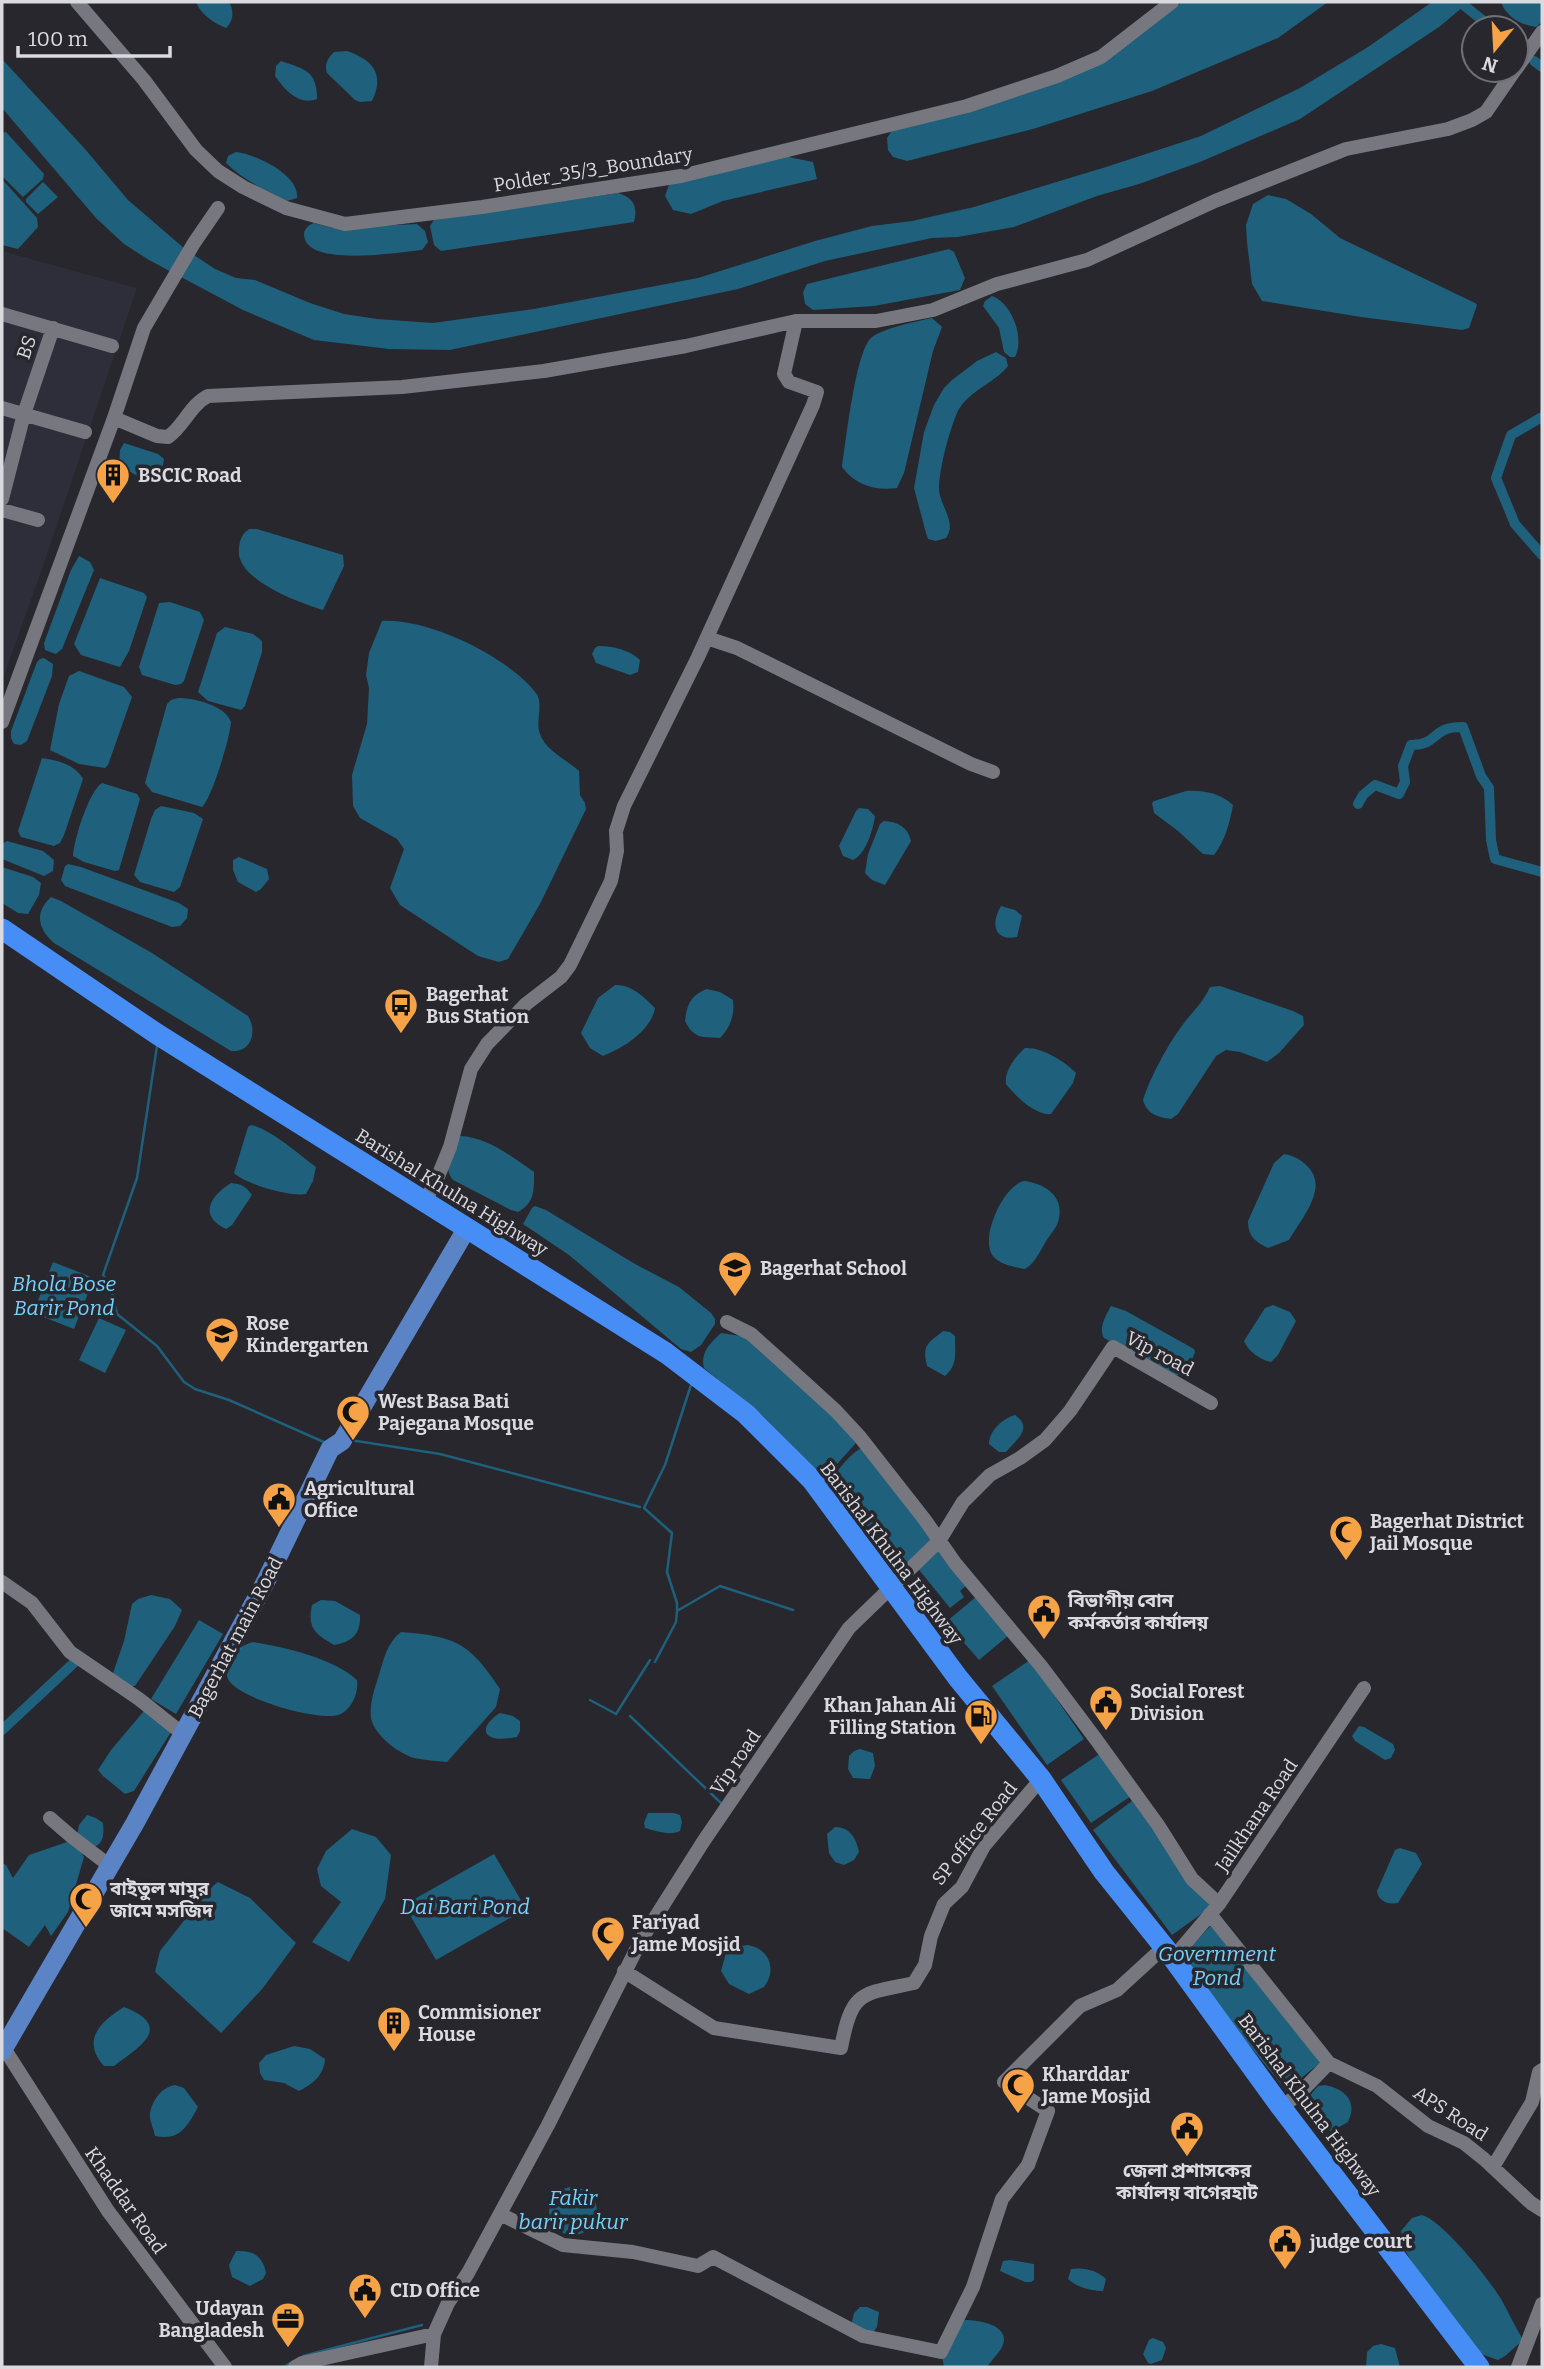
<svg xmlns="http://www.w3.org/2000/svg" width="1544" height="2369" font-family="Bitter,'Noto Sans Bengali',serif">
	<rect width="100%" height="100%" fill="#27272d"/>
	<!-- built -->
	<path fill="#2e2d3a" d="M2 251 137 288 42 569 2 681Z"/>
	<!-- water -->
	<path fill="#1f607c" d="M196 2H229C234 10 234 21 226 28 214 23 201 15 196 2Z
		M1182 2H1328L1278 38 1152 91 1033 129 907 161 893 157 888 150 887 138 893 129 1092 66Z
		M1432 2H1469L1439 27 1300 119 1200 162 1139 184 1097 196 1014 227 958 237 932 238 825 261 738 289 450 350 389 349 314 340 243 310 149 260 124 244 96 218 2 108V59L85 149 128 200 185 249 215 269 236 278 255 280 310 303 344 314 377 319 433 323 534 309 698 278 815 241 872 226 912 221 974 207 1106 167 1201 136 1300 88 1368 47Z
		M1501 2H1542V22L1536 27C1521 25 1506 17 1501 2Z
		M347 51C373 60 385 74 372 101L360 102 355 100 327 73C324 64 328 58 334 52Z
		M281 61C305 69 317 71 317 99 299 106 285 90 275 76L276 66Z
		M6 132 44 174 43 179 23 197 2 176V133Z
		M236 152C256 154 300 175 297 198L287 201C266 191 242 179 226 163L228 156Z
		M784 156 813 162 817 179 723 201 691 214 673 210 665 196 670 182Z
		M2 179 37 218 38 227 18 249 2 245Z
		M43 182 58 197 38 214 26 202V199Z
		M618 193C634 198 638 207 634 222L441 251 434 245 430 226 434 220Z
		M1268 195 1286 199 1311 214 1340 238 1475 303 1477 305 1469 328 1462 330 1361 317 1262 301 1252 284 1247 242 1246 225 1253 204Z
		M314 223 332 228 417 224 425 231 428 242 422 250C400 252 306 268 304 235 304 228 309 225 314 223Z
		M949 249 954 252 965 278 960 290 874 306 813 310 805 304 803 292 807 284Z
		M992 296C1012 303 1025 338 1015 357H1010L1004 352 999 328 983 306 985 301Z
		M932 318 942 327 933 351 904 473 897 488C875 491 855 485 842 467 846 441 855 356 870 339 879 329 918 321 932 318Z
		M996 352 1006 358 1008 366C994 384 967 391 957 413 949 432 940 466 939 487 938 504 958 522 946 538L936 541 928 539 926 533 914 488 924 432 934 405 944 388 952 380 977 361Z
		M124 443 158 454 164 459 162 470 139 477 119 465 120 450Z
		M249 529H257L343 555 344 566 323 610C298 602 234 579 239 548 240 539 242 534 249 529Z
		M79 556 90 562 94 570 62 649 56 654 45 650 44 643 71 570Z
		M100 578 144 593 147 597 129 651 120 667 81 655 74 644Z
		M170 602 200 612 204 620 184 681 181 684 175 685 142 675 139 667 159 603Z
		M382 621C428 618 507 656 536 693 544 704 535 721 540 734 545 750 567 760 579 771L580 795 585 803 586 809 540 904 508 959 499 962 478 956 400 905 390 888 404 849 397 839 360 818 353 806 352 775 367 724 369 688 366 675 369 653Z
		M225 627 253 634 262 641V652L245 706 241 710 208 701 198 692 217 633Z
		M598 646C613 646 630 650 640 660L638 672 630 675 596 663 592 654 595 648Z
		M44 658 53 664 52 676 27 741 21 745 14 744 11 738V731L37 662 40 659Z
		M79 671 124 687 132 697 108 765 105 768 79 764 50 750 59 704 69 676Z
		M178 698C194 698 225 705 231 722 230 738 212 798 202 807L152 792 145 783 167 704 171 700Z
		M42 758C57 760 76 765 83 779L64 835 60 843 54 846 21 837 18 831Z
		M102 783 137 794 140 799 119 870 115 871 84 862 73 856C74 839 89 791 102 783Z
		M1186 791C1203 790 1220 793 1233 805 1230 822 1225 841 1214 855L1203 854 1178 831 1154 813 1152 803 1154 801Z
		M161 806 194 813 203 819 180 887 174 892 140 882 134 875 151 819 155 810Z
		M859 808 868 809 875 816C873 830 866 854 853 860L843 856 839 846 856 811Z
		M884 821C898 822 908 827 911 841L885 885 872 880 865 873 868 854 880 824Z
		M7 841 43 851 54 860 53 871 44 876 2 859V844Z
		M239 857 267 869 269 879 261 889 256 892 238 882 233 870V860Z
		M68 864 81 867 179 903 188 909 187 918 180 926 172 927 65 886 61 880 65 866Z
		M2 867 33 877 41 883 39 895 28 914 18 913 2 903Z
		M51 897 61 901 152 953 248 1016C258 1032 251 1053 231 1051L54 943C38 929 34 913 51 897Z
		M1001 906 1015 910 1022 916 1017 937C993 942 991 922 1001 906Z
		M615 985C631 984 644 997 655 1008 651 1031 623 1048 603 1056L590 1048 581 1033 598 998Z
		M1220 986 1293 1011 1303 1016 1304 1025 1279 1053 1267 1062 1240 1052 1226 1050 1216 1056 1178 1114 1171 1119C1157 1117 1147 1114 1143 1100 1150 1078 1167 1046 1181 1027 1191 1013 1203 1003 1210 987Z
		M707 989 720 992 733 1000C735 1015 730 1028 720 1038 702 1037 694 1039 685 1021 687 1004 691 995 707 989Z
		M1025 1048C1041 1047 1065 1061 1076 1073L1073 1083 1051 1114C1036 1116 1015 1096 1006 1084 1004 1071 1016 1056 1025 1048Z
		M251 1125C269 1128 300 1155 316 1167L313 1181 306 1194C291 1197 245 1184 234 1173L248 1127Z
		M460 1136C488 1137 512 1157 534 1172 534 1190 535 1203 518 1212L511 1210 453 1180C441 1166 453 1151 460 1136Z
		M1284 1154C1294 1156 1301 1159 1308 1167 1329 1188 1301 1219 1289 1240L1268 1248C1256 1242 1248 1237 1248 1221L1274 1163Z
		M1024 1181C1048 1184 1067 1199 1057 1225 1054 1231 1048 1237 1045 1243 1039 1253 1035 1263 1025 1269 1015 1267 1001 1265 994 1257 978 1241 1003 1185 1024 1181Z
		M231 1183C241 1184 246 1186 252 1195L232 1225 226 1229C198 1216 210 1196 231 1183Z
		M535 1206 546 1210 635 1264 679 1287 711 1313 715 1319V1324L701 1345 691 1352 681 1349 569 1255 523 1224 532 1208Z
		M53 1262 94 1278 74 1329 33 1313Z
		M1273 1305 1290 1312 1296 1321 1278 1355 1271 1362C1260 1360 1248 1351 1244 1341L1265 1308Z
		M1111 1306 1126 1311 1194 1349 1195 1352 1187 1372 1175 1376 1104 1338C1098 1328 1106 1315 1111 1306Z
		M99 1318 126 1330 105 1373 79 1360Z
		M943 1331 950 1332 955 1336C955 1352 958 1365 945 1376L927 1366C922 1345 927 1344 943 1331Z
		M721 1333 741 1336 750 1341 854 1436 856 1443 828 1474H820L762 1415 704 1368C700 1353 710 1343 721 1333Z
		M1015 1415C1034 1428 1016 1440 1006 1452H999L989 1444C989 1431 1003 1418 1015 1415Z
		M864 1447 932 1534 930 1542 906 1564H893L854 1519 830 1485C833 1474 853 1450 864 1447Z
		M939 1548 968 1584 960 1591 964 1597 950 1608 916 1566Z
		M983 1591 1015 1630 979 1660 946 1622Z
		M151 1595 170 1599 182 1610 175 1626 135 1686H122L113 1673 124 1641 132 1604 138 1599Z
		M321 1600 335 1601 360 1615C361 1634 352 1642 334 1645 315 1634 307 1628 312 1605Z
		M199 1620 223 1634 176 1714 151 1699Z
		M401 1632C455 1636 470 1643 500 1689L496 1707 447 1762C436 1761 424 1760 414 1758 398 1753 374 1735 371 1718 369 1704 375 1687 379 1675 384 1658 387 1643 401 1632Z
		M252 1642C284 1647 333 1658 357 1680 359 1693 351 1711 338 1715 318 1721 238 1699 228 1679 224 1671 231 1655 238 1649 241 1646 248 1644 252 1642Z
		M1030 1660 1084 1739 1047 1765 992 1686Z
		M144 1711 171 1732 134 1791 125 1794 103 1776 98 1770 111 1750Z
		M500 1713 513 1716 520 1721V1731L517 1737C510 1738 500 1740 494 1738 476 1733 492 1717 500 1713Z
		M1359 1726 1364 1727 1393 1744 1395 1750 1391 1758 1385 1760 1355 1741 1352 1736Z
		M860 1749 873 1753 875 1766 870 1779 853 1778 848 1769 849 1756 854 1751Z
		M1101 1753 1131 1796 1091 1823 1061 1780Z
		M1132 1801 1211 1907 1172 1935 1093 1830Z
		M648 1813H674L680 1815 682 1822 680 1831C669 1836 656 1831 645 1828L644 1823Z
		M87 1815 96 1818 103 1823C104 1834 104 1844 93 1847L77 1835 79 1825Z
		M835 1827C850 1827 856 1838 859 1852L854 1860 844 1865 835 1862 829 1853 827 1834Z
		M352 1829 376 1837 391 1855 385 1899 349 1962 312 1942 341 1902 321 1886 317 1869 326 1851Z
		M67 1842 81 1852 84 1857 68 1912 51 1936 45 1925 29 1947 2 1928V1863L6 1865 13 1878 29 1855Z
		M1400 1848 1416 1853 1422 1864 1398 1903C1388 1905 1378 1901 1377 1891L1395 1850Z
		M494 1854 526 1909 436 1960 404 1905Z
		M218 1882 250 1898 296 1943 263 1988 221 2033 155 1972 160 1951 209 1889Z
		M1214 1922 1324 2060 1286 2090 1179 1960Z
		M748 1945C770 1949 777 1970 764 1987L749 1994 729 1984 721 1971 726 1953 740 1946Z
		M124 2007C175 2027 139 2047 114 2066H104C81 2040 100 2022 124 2007Z
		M294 2046 310 2049 325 2059C324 2075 313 2084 299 2091L284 2083 264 2080 260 2073 259 2063 266 2055Z
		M175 2085 184 2088 198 2107C187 2127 180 2141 155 2136 154 2129 149 2120 150 2114 152 2100 162 2087 175 2085Z
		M1325 2085C1345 2089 1358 2101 1348 2122 1342 2125 1334 2131 1327 2131 1312 2131 1303 2113 1308 2100 1310 2095 1314 2090 1318 2086Z
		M549 2211a24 24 0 1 1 48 0a24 24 0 1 1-48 0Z
		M1422 2215C1443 2221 1489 2279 1501 2299 1508 2311 1514 2325 1522 2338V2341L1505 2356 1498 2360 1481 2354 1415 2268 1404 2248 1401 2231 1412 2218Z
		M236 2251C253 2250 263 2256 266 2273L263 2279 250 2286 232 2277 229 2265Z
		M1010 2260 1034 2264V2280L1031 2282H1025L1000 2271 1003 2261Z
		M1071 2269C1083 2267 1097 2270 1106 2279L1103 2291C1091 2291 1076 2287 1068 2279Z
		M860 2307H867L879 2312 877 2327 872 2334 851 2326 854 2313Z
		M965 2320C981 2320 1014 2326 1001 2349 997 2355 991 2361 987 2367H944L941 2352 954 2329Z
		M1153 2338 1163 2342 1166 2348 1162 2360 1151 2364 1148 2363 1143 2354 1149 2340Z
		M1381 2344 1395 2348 1400 2367H1366L1367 2352 1373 2346Z"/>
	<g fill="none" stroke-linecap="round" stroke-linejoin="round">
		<!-- stream -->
		<path stroke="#1f607c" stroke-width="2.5" d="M157 1046 137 1178 103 1275 110 1284 117 1314 157 1346 184 1382 195 1389 229 1400 326 1443
			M691 1385 665 1465 644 1508 672 1533 667 1572 677 1603V1611L720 1586 793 1610
			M350 1440 440 1454 640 1507
			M655 1662 676 1622 677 1611
			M590 1700 616 1714 650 1660
			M630 1716 721 1803
			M303 2356 422 2325
			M284 2367 292 2362"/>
		<!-- canal -->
		<path stroke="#1f607c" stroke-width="10" d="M1460 2 1492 28
			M1534 61 1542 67
			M1542 417 1511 435 1496 478 1515 524 1542 555
			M1358 804 1363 795 1375 785 1399 794 1405 782 1403 766 1411 745C1433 744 1429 738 1444 730 1450 727 1457 727 1463 727L1481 776 1489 788 1491 840 1495 859 1542 872
			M2 1730 78 1659"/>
		<!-- minor -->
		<path stroke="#77777f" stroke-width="14" d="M77 2 144 80 196 150 218 171 243 187 286 208 345 224 482 207 681 176 967 106 1057 76 1101 57 1172 2
			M1516 69 1542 32
			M2 314 112 346
			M2 408 85 432
			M114 418 157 436 168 437C184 426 190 405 208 396L402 387 544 371 686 346 796 321H876L933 310 997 284 1087 260 1215 201 1346 149 1448 129 1472 120 1486 112 1515 70
			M2 499 24 414 53 328
			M2 510 38 520
			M707 638 737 648 971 764 993 772
			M2 722 114 418 144 328 194 243 218 208
			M425 1201 437 1179 450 1147 471 1069 487 1044 526 1004 561 977 570 965 611 881 617 851 616 831 624 806 698 657 813 405 817 392 789 382 784 374 796 321
			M727 1322 751 1334 780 1360 836 1411 860 1437 925 1520 955 1563 1041 1666 1095 1738 1158 1825 1192 1879 1219 1904
			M2 1582 32 1603 70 1652 139 1699 183 1734
			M50 1818 72 1837 110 1866
			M1210 1914 1329 2063 1377 2086 1428 2126 1464 2143 1484 2159 1531 2203 1542 2210
			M1173 1958 1219 1904 1364 1688
			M624 1971 714 2028 841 2048C852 1990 861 1994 914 1983L925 1965 931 1936 944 1904 962 1887 984 1846 1041 1779
			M2 2045 108 2211 225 2367
			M1281 2107 1298 2095 1329 2063
			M1493 2167 1532 2102 1539 2072 1542 2070
			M500 2214 563 2245 633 2252 698 2266 713 2257 863 2336 941 2352 973 2287 1002 2199 1028 2165 1048 2111 1004 2082 1080 2006 1117 1990 1164 1947
			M295 2367 302 2363 434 2334
			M431 2367 434 2334 448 2303 468 2273 548 2125 641 1940 703 1842 849 1628 939 1541 963 1502 990 1475 1020 1458 1045 1440 1070 1411 1113 1347 1211 1403
			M1518 2367 1542 2304"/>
		<!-- major -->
		<path stroke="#5a84c6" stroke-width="19" d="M2 2051 135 1823 266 1581 330 1449 342 1441 467 1228"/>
		<!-- highway -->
		<path stroke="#478df6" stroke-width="21" d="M2 929 157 1034 666 1353 746 1414 812 1480 958 1678 1041 1779 1104 1872 1173 1958 1281 2107 1479 2367"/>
	</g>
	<!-- icons -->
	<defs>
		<g id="building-pin" transform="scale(1.75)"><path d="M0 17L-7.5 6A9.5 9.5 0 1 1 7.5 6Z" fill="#f6a246" stroke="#27272d"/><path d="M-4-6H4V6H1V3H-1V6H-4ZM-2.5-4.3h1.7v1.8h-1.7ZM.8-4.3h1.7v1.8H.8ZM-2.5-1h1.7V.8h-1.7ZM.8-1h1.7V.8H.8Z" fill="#111"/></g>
		<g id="bus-pin" transform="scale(1.75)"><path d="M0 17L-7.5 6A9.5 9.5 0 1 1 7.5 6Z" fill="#f6a246" stroke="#27272d"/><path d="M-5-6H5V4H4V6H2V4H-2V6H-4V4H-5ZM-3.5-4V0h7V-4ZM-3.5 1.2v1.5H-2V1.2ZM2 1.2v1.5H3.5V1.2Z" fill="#111"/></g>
		<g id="school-pin" transform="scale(1.75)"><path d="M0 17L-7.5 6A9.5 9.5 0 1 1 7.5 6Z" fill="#f6a246" stroke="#27272d"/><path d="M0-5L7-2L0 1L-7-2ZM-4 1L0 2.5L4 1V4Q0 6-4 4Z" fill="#111"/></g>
		<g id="mosque-pin" transform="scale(1.75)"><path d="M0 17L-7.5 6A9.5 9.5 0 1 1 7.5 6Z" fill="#f6a246" stroke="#27272d"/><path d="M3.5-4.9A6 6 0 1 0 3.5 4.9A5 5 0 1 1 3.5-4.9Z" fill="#111"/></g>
		<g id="civic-pin" transform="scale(1.75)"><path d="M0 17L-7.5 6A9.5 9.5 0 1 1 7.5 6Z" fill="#f6a246" stroke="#27272d"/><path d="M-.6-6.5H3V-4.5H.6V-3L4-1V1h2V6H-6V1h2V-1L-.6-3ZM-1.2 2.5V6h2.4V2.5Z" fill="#111"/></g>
		<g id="fuel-pin" transform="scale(1.75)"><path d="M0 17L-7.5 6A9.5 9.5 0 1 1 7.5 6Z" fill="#f6a246" stroke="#27272d"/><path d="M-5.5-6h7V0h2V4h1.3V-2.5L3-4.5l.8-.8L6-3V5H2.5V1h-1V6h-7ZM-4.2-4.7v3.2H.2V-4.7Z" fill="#111"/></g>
		<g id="office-pin" transform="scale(1.75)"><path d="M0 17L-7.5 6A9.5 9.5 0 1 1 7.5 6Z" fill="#f6a246" stroke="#27272d"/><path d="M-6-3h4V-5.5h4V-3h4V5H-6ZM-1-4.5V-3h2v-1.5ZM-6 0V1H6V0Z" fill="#111"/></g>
	</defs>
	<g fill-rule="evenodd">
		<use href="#building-pin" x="113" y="475"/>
		<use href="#bus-pin" x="401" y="1005"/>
		<use href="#school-pin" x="735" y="1268"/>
		<use href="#school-pin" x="222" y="1334"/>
		<use href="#mosque-pin" x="353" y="1412"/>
		<use href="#civic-pin" x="279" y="1499"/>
		<use href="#mosque-pin" x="1346" y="1532"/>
		<use href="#civic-pin" x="1044" y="1611"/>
		<use href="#civic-pin" x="1106" y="1702"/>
		<use href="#fuel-pin" x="981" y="1716"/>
		<use href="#mosque-pin" x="86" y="1899"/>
		<use href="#mosque-pin" x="608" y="1933"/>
		<use href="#building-pin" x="394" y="2023"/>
		<use href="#mosque-pin" x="1018" y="2085"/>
		<use href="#civic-pin" x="1187" y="2128"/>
		<use href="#civic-pin" x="1285" y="2241"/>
		<use href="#civic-pin" x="365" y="2290"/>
		<use href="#office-pin" x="288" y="2319"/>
	</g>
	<g text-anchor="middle" stroke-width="7" stroke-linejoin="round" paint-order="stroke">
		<!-- street labels -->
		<g font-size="19" fill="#dadadf" stroke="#27272d">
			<text transform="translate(593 169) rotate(-9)" y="7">Polder_35/3_Boundary</text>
			<text transform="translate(26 347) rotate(-71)" y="7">BS</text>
			<text transform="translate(452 1192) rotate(32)" y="7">Barishal Khulna Highway</text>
			<text transform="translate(1160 1353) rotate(28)" y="7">Vip road</text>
			<text transform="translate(892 1553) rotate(53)" y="7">Barishal Khulna Highway</text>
			<text transform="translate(235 1637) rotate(-62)" y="7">Bagerhat main Road</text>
			<text transform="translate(735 1762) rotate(-56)" y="7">Vip road</text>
			<text transform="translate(1256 1815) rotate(-56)" y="7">Jailkhana Road</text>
			<text transform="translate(974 1833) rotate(-52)" y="7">SP office Road</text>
			<text transform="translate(1310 2105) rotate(53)" y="7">Barishal Khulna Highway</text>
			<text transform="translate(1451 2113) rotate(33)" y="7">APS Road</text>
			<text transform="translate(126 2200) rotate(55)" y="7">Khaddar Road</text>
		</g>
		<!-- poi labels -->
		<g font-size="19" font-weight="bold" fill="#dadadf" stroke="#27272d" text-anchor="start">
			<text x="138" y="482">BSCIC Road</text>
			<text x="426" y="1001">Bagerhat<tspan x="426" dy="22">Bus Station</tspan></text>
			<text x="760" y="1275">Bagerhat School</text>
			<text x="246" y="1330">Rose<tspan x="246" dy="22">Kindergarten</tspan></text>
			<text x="378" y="1408">West Basa Bati<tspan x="378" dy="22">Pajegana Mosque</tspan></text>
			<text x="304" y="1495">Agricultural<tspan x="304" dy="22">Office</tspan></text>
			<text x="1370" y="1528">Bagerhat District<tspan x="1370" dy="22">Jail Mosque</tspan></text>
			<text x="1068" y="1607">বিভাগীয় বোন<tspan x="1068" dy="22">কর্মকর্তার কার্যালয়</tspan></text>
			<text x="1130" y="1698">Social Forest<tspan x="1130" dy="22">Division</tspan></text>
			<text x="956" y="1712" text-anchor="end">Khan Jahan Ali<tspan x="956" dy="22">Filling Station</tspan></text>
			<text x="110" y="1895">বাইতুল মামুর<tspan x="110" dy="22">জামে মসজিদ</tspan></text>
			<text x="632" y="1929">Fariyad<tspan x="632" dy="22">Jame Mosjid</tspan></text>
			<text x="418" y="2019">Commisioner<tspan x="418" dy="22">House</tspan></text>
			<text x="1042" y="2081">Kharddar<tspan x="1042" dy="22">Jame Mosjid</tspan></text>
			<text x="1187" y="2177" text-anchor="middle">জেলা প্রশাসকের<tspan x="1187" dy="22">কার্যালয় বাগেরহাট</tspan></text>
			<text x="1310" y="2248">judge court</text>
			<text x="390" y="2297">CID Office</text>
			<text x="264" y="2315" text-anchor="end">Udayan<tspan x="264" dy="22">Bangladesh</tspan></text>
		</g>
		<!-- water labels -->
		<g font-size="21" font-style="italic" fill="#75d2fe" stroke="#27272d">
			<text x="64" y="1291">Bhola Bose<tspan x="64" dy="24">Barir Pond</tspan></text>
			<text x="465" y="1914">Dai Bari Pond</text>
			<text x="1217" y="1961">Government<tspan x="1217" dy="24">Pond</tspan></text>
			<text x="573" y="2205">Fakir<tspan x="573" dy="24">barir pukur</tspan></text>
		</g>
	</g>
	<!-- border -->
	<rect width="1544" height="2369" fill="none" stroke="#dadadf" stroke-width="7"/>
	<!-- north arrow -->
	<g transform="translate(1495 49) rotate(198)"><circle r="33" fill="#27272d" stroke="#6f6f74" stroke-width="2"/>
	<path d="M0-5L12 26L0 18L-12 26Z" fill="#f6a246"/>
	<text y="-10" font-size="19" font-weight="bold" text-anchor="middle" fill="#dadadf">N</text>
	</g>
	<!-- scale -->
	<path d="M18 46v10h152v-10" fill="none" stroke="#dadadf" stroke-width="3.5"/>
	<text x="28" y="46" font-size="21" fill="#dadadf" stroke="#27272d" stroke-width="5" paint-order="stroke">100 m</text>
</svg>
